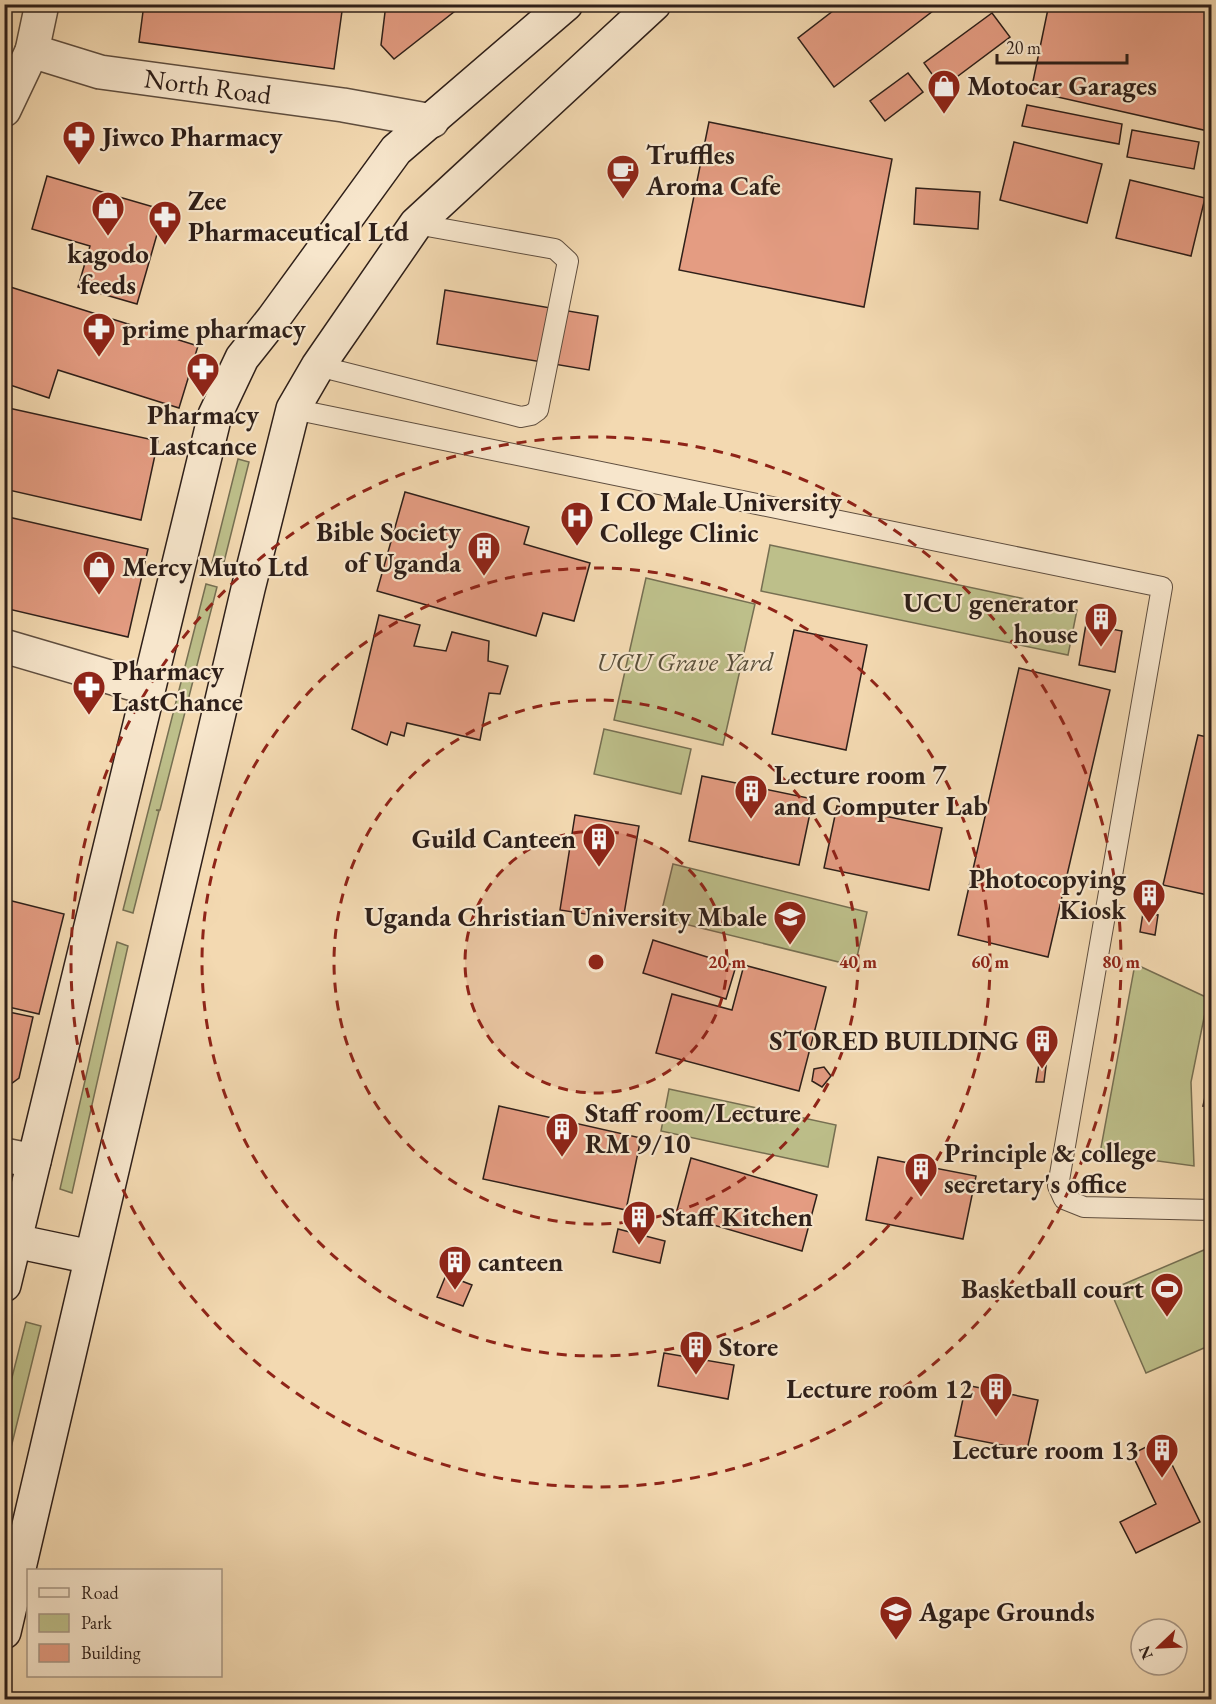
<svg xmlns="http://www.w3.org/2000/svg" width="1216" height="1704" font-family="'EB Garamond',serif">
	<rect width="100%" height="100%" fill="#f3d9b1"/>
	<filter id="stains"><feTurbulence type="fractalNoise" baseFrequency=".00333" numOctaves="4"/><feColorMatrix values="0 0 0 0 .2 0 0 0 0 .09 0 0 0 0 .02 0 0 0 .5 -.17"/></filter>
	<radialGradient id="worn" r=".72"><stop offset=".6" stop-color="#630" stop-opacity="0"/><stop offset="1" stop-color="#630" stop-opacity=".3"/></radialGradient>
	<!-- green -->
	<path fill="#bdbf8a" stroke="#766f52" stroke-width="1.5" d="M238 459 249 462 223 566 212 563Z
		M770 545 1077 610 1068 655 761 591Z
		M646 578 755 604 723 745 614 720Z
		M206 584 217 587 160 810H156L159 811 133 913 123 910Z
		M604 729 691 749 681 794 594 774Z
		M673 864 867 912 855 966 660 918Z
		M117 942 128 946 72 1193 60 1189Z
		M1135 964 1208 998 1191 1082 1194 1166 1100 1153Z
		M669 1089 836 1125 828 1167 661 1131Z
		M1211 1247V1345L1146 1373 1110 1290Z
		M26 1322 41 1326 5 1472V1405Z"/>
	<!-- building -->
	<path fill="#e49c82" stroke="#2e1f19" stroke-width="1.5" d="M144 4H343L334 69 139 42Z
		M386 4H464L394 59 381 45Z
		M842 4H942L834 87 798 38Z
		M1049 4H1212V111L1208 131 1031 91Z
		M992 13 1010 37 942 88 924 63Z
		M908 73 923 92 885 121 870 101Z
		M1027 105 1122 124 1119 144 1022 126Z
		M709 122 892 159 864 307 679 270Z
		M1132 130 1199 142 1194 169 1127 157Z
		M1014 142 1102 164 1087 223 1000 200Z
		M47 176 164 210 137 304 78 287 90 246 32 229Z
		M1130 180 1205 198 1191 256 1116 238Z
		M916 188 980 192 978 229 914 224Z
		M4 285 198 346 179 408 58 370 49 398 4 383Z
		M445 290 598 316 589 370 437 344Z
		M4 407 158 441 141 520 4 489Z
		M405 492 529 527 524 544 590 563 574 621 543 613 536 636 377 591Z
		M4 516 148 549 128 637 4 608Z
		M379 615 420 625 414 646 446 651 452 632 489 641 488 661 508 666 500 694 489 693 480 740 407 723 404 736 391 732 387 745 352 729Z
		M1086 624 1122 631 1115 672 1079 665Z
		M794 630 867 645 846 750 772 734Z
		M1019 668 1110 690 1048 957 958 935Z
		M1198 735 1212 738V896L1163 885Z
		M702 776 813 799 799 865 689 841Z
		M837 806 942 828 929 890 824 868Z
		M575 815 639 826 623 920 560 910Z
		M4 899 64 914 39 1014 4 1006Z
		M1143 913 1158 915 1155 935 1140 932Z
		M653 940 736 966 726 999 643 973Z
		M744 965 826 987 799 1091 656 1053 672 994 732 1010Z
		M4 1011 33 1017 19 1078 4 1089Z
		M1040 1058H1047L1044 1082H1036Z
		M1212 1065V1107L1203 1106Z
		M824 1067 831 1076 822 1087 812 1081 814 1069Z
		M499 1106 641 1138 626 1210 483 1179Z
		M878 1157 976 1176 963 1239 866 1220Z
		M691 1158 817 1195 802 1251 676 1214Z
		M618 1229 665 1241 660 1263 613 1252Z
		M446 1275 472 1285 463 1306 437 1297Z
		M664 1353 734 1365 728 1399 658 1386Z
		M966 1385 1038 1400 1027 1450 955 1436Z
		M1160 1440 1200 1522 1136 1553 1120 1522 1156 1504 1132 1454Z"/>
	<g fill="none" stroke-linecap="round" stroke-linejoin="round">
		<!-- lane casing -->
		<g stroke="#5f4e3f" stroke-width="22">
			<path id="lane" d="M318 366 521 417 531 415 538 410 568 261 555 249 416 224
				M293 409 1162 587 1058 1186 1064 1199 1084 1207 1212 1210"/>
		</g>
		<!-- street casing -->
		<g stroke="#5f4e3f" stroke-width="36">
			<g id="street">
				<path id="s1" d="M42 4 32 51 100 72 343 105 432 121"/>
				<path d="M4 110 32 51"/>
				<path d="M4 646 147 688"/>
				<path d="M4 1155 34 1161"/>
			</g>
		</g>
		<!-- secondary casing -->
		<g stroke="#2e1f19" stroke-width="36">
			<path id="secondary" d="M15 1241 91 1257
				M4 1285 215 415 242 358 273 319 396 150 566 4
				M4 1632 248 589 293 409 318 366 416 224 654 4"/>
		</g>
		<!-- lane -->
		<use href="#lane" stroke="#f7e6cc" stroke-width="20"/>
		<!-- street -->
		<use href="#street" stroke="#f7e6cc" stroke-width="33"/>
		<!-- secondary -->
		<use href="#secondary" stroke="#f7e6cc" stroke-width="33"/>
	</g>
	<!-- distance rings -->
	<circle cx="596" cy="962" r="131" fill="#8f2418" fill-opacity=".12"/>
	<g fill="none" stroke="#8f2418" stroke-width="3" stroke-dasharray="10 8">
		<circle cx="596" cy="962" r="131"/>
		<circle cx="596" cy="962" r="262"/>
		<circle cx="596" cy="962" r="394"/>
		<circle cx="596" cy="962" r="525"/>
	</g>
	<!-- icons -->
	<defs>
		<g id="shop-pin" transform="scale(1.725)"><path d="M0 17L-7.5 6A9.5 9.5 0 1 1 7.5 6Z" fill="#8f2418" stroke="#f7e6cc"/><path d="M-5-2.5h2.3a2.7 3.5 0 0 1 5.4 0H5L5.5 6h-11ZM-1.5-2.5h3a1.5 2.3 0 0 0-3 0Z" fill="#fff"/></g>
		<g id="pharmacy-pin" transform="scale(1.725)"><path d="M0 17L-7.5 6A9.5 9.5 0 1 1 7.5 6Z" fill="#8f2418" stroke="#f7e6cc"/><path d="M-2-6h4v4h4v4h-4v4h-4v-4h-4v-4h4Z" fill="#fff"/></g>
		<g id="cafe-pin" transform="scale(1.725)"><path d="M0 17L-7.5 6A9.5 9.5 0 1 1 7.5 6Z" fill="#8f2418" stroke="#f7e6cc"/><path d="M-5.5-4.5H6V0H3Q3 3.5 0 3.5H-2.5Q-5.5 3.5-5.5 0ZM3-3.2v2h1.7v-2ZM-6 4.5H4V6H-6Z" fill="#fff"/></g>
		<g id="hospital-pin" transform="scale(1.725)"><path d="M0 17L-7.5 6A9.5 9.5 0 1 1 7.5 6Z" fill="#8f2418" stroke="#f7e6cc"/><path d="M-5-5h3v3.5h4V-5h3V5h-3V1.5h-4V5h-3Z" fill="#fff"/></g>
		<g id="building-pin" transform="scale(1.725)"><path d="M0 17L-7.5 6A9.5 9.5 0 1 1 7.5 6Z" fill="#8f2418" stroke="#f7e6cc"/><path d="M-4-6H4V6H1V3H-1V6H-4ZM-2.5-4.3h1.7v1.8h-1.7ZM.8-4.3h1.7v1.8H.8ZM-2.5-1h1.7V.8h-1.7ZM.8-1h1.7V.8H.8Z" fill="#fff"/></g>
		<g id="university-pin" transform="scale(1.725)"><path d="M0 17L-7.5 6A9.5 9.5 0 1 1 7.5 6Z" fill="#8f2418" stroke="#f7e6cc"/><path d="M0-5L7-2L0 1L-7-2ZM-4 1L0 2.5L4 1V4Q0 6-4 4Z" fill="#fff"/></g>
		<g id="stadium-pin" transform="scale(1.725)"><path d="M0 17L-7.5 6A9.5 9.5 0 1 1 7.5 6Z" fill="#8f2418" stroke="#f7e6cc"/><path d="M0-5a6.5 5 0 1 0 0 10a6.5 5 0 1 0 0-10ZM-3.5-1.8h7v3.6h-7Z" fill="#fff"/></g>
	</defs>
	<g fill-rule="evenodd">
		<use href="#shop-pin" x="944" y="86"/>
		<use href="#pharmacy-pin" x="79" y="137"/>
		<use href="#cafe-pin" x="623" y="171"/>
		<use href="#shop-pin" x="108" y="208"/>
		<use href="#pharmacy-pin" x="165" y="217"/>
		<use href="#pharmacy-pin" x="99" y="329"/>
		<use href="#pharmacy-pin" x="203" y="369"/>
		<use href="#hospital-pin" x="577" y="518"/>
		<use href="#building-pin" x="484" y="548"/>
		<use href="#shop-pin" x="99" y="567"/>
		<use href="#building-pin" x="1101" y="619"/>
		<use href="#pharmacy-pin" x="89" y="687"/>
		<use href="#building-pin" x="751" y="791"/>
		<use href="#building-pin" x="599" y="839"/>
		<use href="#building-pin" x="1149" y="895"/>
		<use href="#university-pin" x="790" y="917"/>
		<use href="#building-pin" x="1042" y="1041"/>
		<use href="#building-pin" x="562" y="1129"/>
		<use href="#building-pin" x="921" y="1169"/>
		<use href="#building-pin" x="639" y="1217"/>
		<use href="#building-pin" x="455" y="1262"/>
		<use href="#stadium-pin" x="1167" y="1289"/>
		<use href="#building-pin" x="696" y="1347"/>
		<use href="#building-pin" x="996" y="1389"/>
		<use href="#building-pin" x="1162" y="1450"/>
		<use href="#university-pin" x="896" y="1612"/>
	</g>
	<g text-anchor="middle" stroke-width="4.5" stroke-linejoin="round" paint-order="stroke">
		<!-- poi labels -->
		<g font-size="27" font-weight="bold" fill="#2e1f19" stroke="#f7e6cc" text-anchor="start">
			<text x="967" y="95">Motocar Garages</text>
			<text x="102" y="146">Jiwco Pharmacy</text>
			<text x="646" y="164">Truffles<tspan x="646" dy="31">Aroma Cafe</tspan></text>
			<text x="188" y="210">Zee<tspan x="188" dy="31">Pharmaceutical Ltd</tspan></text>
			<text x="108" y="263" text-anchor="middle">kagodo<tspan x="108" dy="31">feeds</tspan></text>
			<text x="122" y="338">prime pharmacy</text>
			<text x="203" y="424" text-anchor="middle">Pharmacy<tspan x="203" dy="31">Lastcance</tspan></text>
			<text x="600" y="511">I CO Male University<tspan x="600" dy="31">College Clinic</tspan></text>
			<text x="461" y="541" text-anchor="end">Bible Society<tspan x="461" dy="31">of Uganda</tspan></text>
			<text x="122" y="576">Mercy Muto Ltd</text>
			<text x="1078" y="612" text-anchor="end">UCU generator<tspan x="1078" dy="31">house</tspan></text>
			<text x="112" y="680">Pharmacy<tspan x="112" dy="31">LastChance</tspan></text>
			<text x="774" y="784">Lecture room 7<tspan x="774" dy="31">and Computer Lab</tspan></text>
			<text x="576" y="848" text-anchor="end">Guild Canteen</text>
			<text x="1126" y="888" text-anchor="end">Photocopying<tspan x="1126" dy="31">Kiosk</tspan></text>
			<text x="767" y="926" text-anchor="end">Uganda Christian University Mbale</text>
			<text x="1019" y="1050" text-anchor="end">STORED BUILDING</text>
			<text x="585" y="1122">Staff room/Lecture<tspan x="585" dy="31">RM 9/10</tspan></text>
			<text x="944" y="1162">Principle &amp; college<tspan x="944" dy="31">secretary's office</tspan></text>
			<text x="662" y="1226">Staff Kitchen</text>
			<text x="478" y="1271">canteen</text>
			<text x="1144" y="1298" text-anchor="end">Basketball court</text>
			<text x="719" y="1356">Store</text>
			<text x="973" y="1398" text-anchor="end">Lecture room 12</text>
			<text x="1139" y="1459" text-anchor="end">Lecture room 13</text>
			<text x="919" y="1621">Agape Grounds</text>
		</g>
		<!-- street labels -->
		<g font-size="27" fill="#2e1f19" stroke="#f7e6cc">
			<text dy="9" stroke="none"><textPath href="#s1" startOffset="228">North Road</textPath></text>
		</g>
		<!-- park labels -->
		<g font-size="27" font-style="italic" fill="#594f3b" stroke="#f7e6cc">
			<text x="685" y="671">UCU Grave Yard</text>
		</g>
	</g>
	<circle cx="596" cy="962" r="9" fill="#8f2418" stroke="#f7e6cc" stroke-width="3"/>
	<g font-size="18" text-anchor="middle" font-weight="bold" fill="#8f2418" stroke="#f7e6cc" stroke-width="4.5" stroke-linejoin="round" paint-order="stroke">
		<text x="727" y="968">20 m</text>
		<text x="858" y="968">40 m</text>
		<text x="990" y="968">60 m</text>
		<text x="1121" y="968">80 m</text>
	</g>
	<!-- margin -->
	<rect width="1216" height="1704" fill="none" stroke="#f3d9b1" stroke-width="24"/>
	<rect x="6" y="6" width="1204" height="1692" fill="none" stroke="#2e1f19" stroke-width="3"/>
	<rect x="12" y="12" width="1192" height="1680" fill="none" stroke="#2e1f19" stroke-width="1.5"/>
	<!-- legend -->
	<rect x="27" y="1569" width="195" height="108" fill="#f7e6cc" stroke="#a79684" stroke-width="1.5"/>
	<rect x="39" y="1588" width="30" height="9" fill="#f7e6cc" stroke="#a79684" stroke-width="1.5"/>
	<text x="81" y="1599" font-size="18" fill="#2e1f19">Road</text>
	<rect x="39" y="1614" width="30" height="18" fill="#bdbf8a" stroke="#a79684" stroke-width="1.5"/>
	<text x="81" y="1629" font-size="18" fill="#2e1f19">Park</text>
	<rect x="39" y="1644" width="30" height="18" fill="#e49c82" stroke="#a79684" stroke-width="1.5"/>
	<text x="81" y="1659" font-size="18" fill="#2e1f19">Building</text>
	<!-- north arrow -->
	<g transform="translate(1159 1647) rotate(247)"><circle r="28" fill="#f7e6cc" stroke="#a79684" stroke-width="1.5"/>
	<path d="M0-4.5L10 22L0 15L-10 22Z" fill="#8f2418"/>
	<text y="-9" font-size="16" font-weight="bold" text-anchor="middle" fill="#2e1f19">N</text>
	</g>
	<!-- scale -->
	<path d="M997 54v9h130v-9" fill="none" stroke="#2e1f19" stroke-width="3"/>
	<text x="1006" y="54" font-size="18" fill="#2e1f19" stroke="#f7e6cc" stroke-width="4.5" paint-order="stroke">20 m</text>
	<rect width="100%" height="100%" filter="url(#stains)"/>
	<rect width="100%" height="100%" fill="url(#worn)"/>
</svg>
